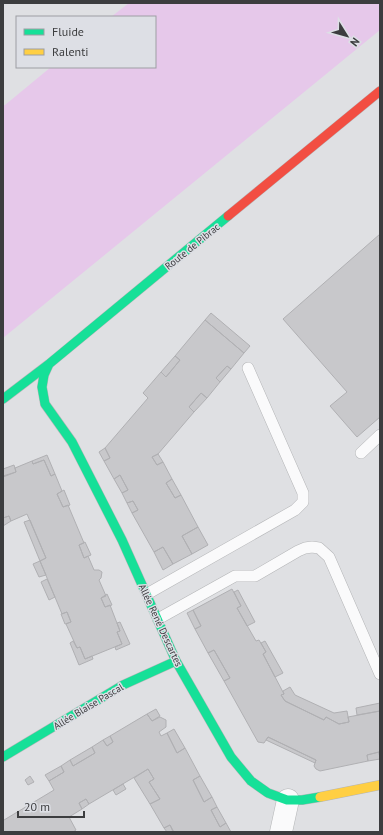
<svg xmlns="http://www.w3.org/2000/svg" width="383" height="835" font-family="'PT Sans',sans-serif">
	<rect width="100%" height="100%" fill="#dfe0e3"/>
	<!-- green -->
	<path fill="#e6c8ea" d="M129 3H380V30L3 338V105H5L51 67H155V17H111Z"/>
	<!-- building -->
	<path fill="#c8c8cb" stroke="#b0b0b3" d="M380 234V417L357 437 330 406 347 392 283 319Z
		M211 313 250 346 244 353 205 320Z
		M205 320 244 353 231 369 227 366 216 378 220 382 207 398 201 393 189 407 194 412 158 454 152 457 157 465 163 462 172 479 166 483 175 498 181 495 198 527 182 536 192 554 173 564 163 547 154 552 132 513 138 510 133 501 127 503 122 493 128 490 120 475 114 479 104 461 110 458 105 448 148 398 143 393 161 372 166 377 180 360 175 356Z
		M175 356 180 360 166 377 161 372Z
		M227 366 231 369 220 382 216 378Z
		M201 393 207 398 194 412 189 407Z
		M105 448 110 458 104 461 99 452Z
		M158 454 163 462 157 465 152 457Z
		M47 455 55 474 51 476 44 460 33 464 32 461Z
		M44 460 51 476 55 474 62 491 57 494 63 507 68 505 84 543 79 545 84 558 88 556 94 570H99L102 572 101 578 99 580 106 596 101 598 105 607 110 605 120 631 117 632 122 644 85 659 80 647 77 648 66 624 71 622 67 612 62 614 40 561 46 558 27 514 11 521 9 516 3 518V476L16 472 15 468 32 461 33 464Z
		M14 465 16 472 3 477V469Z
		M120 475 128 490 122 493 114 479Z
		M172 479 181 495 175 498 166 483Z
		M64 490 70 505 63 507 57 494Z
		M133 501 138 510 132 513 127 503Z
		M9 516 11 521 3 526V518Z
		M30 520 46 558 40 561 24 522Z
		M198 527 208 545 192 554 182 536Z
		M85 542 91 555 84 558 79 545Z
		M163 547 173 564 163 570 154 552Z
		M40 561 46 575 39 577 33 564Z
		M47 579 55 597 49 600 41 582Z
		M232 589 241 606 237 608 256 641 259 640 266 652 263 654 284 694 281 695 285 701 324 720 326 717 339 724 349 722 348 717 380 711V759L379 752 367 755 368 761 320 771 316 769 314 766 316 760 268 737 264 743 258 742 224 681 230 678 214 650 208 653 195 629 201 626 193 610Z
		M238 590 255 622 247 626 237 608 241 606 234 592Z
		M107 594 112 605 105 607 101 598Z
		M193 610 201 626 195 629 187 613Z
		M67 612 71 622 65 624 61 614Z
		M120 622 130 644 116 650 115 647 122 644 117 632 120 631 117 623Z
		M73 641 77 648 80 647 85 659 92 656 93 659 79 665 70 643Z
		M265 641 283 673 275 677 263 654 266 652 261 643Z
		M214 650 230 678 224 681 208 653Z
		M290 687 295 695 334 713 347 711 349 722 339 724 326 717 324 720 291 704 285 701 281 695 284 694 283 691Z
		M380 703V711L357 715 356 708Z
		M156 709 160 716 152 721 147 714Z
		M147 714 152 721 160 717 166 720V727L159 732 161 736 167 733 177 753 185 748 200 776 193 780 204 802 212 797 217 807 211 810 220 827 226 823 231 832H173L170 825 164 828 150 804 160 799 149 782 154 779 148 769 89 804 86 799 79 803 82 809 69 817 76 830 73 832H3V819L4 820 54 790 49 781 64 772 61 766 70 760 73 766 95 753 92 747 103 740 107 746 113 742 110 736Z
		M174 729 185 748 177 753 167 733Z
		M110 736 113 742 107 746 103 740Z
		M268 737 316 760 315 763 266 740Z
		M92 747 95 753 73 766 70 760Z
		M379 752 380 759 368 761 367 755Z
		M61 766 64 772 49 781 45 775Z
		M148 769 154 779 149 782 160 799 150 804 134 778Z
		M30 776 34 782 28 785 25 780Z
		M200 776 212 797 204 802 193 780Z
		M123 784 126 789 116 795 113 790Z
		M86 799 89 804 82 809 79 803Z
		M217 807 226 823 220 827 211 810Z
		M170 825 174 832H167L164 828Z"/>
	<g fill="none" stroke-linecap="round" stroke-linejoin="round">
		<!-- lane casing -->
		<g stroke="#b4b5b7" stroke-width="12">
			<path id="lane" d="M361 453 380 435
				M147 594 295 510 303 502V493L248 368
				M158 619 235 576H255L298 551 305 548 312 547 319 548 329 557 380 674"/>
		</g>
		<!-- street casing -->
		<g stroke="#b4b5b7" stroke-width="23">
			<path id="street" d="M281 832 288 800"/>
		</g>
		<!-- fast casing -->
		<g stroke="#b4b5b7" stroke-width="10">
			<path id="fast" d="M49 364 44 375 42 387 45 404 72 442 122 540 176 661 231 757 251 781 268 793 287 800H302L320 797
				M3 399 49 364 228 216
				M3 757 123 685 176 661"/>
		</g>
		<!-- slow casing -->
		<g stroke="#b4b5b7" stroke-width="10">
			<path id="slow" d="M320 797 380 785"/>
		</g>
		<!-- jam casing -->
		<g stroke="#b4b5b7" stroke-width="10">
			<path id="jam" d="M228 216 380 91"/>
		</g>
		<!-- lane -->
		<use href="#lane" stroke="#fafafb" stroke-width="11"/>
		<!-- street -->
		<use href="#street" stroke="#fafafb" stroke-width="22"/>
		<!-- fast -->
		<use href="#fast" stroke="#16e098" stroke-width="9"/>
		<!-- slow -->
		<use href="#slow" stroke="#ffcf43" stroke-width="9"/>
		<!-- jam -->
		<use href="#jam" stroke="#f24e42" stroke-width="9"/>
	</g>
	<g text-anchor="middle" stroke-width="3" stroke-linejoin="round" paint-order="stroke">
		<!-- street labels -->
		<g font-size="10" fill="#3c3d3f" stroke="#dddfe5">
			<text transform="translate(192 246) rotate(-39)" y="4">Route de Pibrac</text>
			<text transform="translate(161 625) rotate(65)" y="4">Allée René Descartes</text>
			<text transform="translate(88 706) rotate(-31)" y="4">Allée Blaise Pascal</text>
		</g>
	</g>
	<!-- border -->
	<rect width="383" height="835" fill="none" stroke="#3c3d3f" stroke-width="8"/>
	<!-- legend -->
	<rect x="16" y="16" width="140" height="52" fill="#dddfe5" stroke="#9d9ea3"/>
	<rect x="24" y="29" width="20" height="6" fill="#16e098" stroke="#9d9ea3"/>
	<text x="52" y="36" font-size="12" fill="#3c3d3f">Fluide</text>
	<rect x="24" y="49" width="20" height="6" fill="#ffcf43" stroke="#9d9ea3"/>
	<text x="52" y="56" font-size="12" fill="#3c3d3f">Ralenti</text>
	<!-- north arrow -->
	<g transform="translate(347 36) rotate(127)" stroke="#dddfe5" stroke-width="3" paint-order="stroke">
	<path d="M0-3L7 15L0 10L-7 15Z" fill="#3c3d3f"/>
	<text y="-6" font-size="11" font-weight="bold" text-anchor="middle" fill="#3c3d3f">N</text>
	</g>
	<!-- scale -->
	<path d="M18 811v6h66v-6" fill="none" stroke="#3c3d3f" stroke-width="2"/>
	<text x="24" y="811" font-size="12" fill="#3c3d3f" stroke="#dddfe5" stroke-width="3" paint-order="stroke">20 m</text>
</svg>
